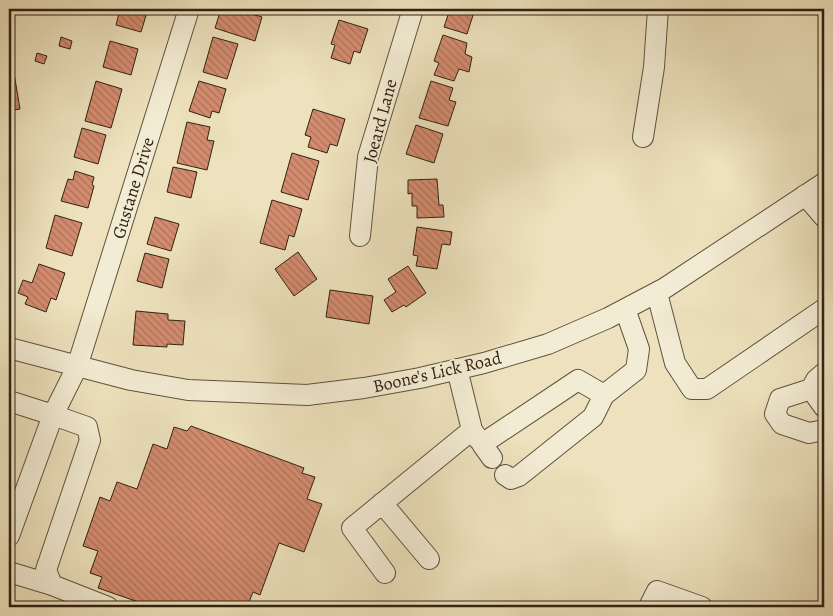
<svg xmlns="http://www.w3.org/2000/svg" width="833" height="616" font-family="Alegreya,serif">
	<defs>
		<pattern id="building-back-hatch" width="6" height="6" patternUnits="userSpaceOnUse" patternTransform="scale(1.25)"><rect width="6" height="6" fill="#d48c6f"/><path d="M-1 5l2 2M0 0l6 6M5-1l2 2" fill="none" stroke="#ac725a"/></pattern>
	</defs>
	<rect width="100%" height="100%" fill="#ede2bd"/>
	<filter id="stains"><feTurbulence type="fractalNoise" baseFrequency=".004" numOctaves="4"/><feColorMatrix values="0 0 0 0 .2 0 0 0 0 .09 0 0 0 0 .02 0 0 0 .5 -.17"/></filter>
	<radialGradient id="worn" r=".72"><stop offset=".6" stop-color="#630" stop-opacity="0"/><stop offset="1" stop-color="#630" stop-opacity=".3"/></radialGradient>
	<!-- building -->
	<path fill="url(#building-back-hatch)" stroke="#302213" d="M120 9H148L141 32 116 25Z
		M221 9H250L249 13 262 17 255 41 215 28Z
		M450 9H475L467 34 444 27Z
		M339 20 368 29 360 53 354 51 350 64 331 58 335 45 331 44Z
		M443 35 467 43 465 54 472 57 469 72 459 69 454 81 434 75 439 63 434 61Z
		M61 37 72 41 70 49 59 46Z
		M213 37 238 44 227 79 203 72Z
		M110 41 138 49 131 75 103 67Z
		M37 53 47 56 44 64 35 61Z
		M14 73 20 109 9 111V74Z
		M96 81 122 89 111 128 85 121Z
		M199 81 226 89 219 113 212 111 210 118 189 111Z
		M431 81 453 88 449 100 456 102 448 126 419 118Z
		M313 109 345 119 337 146 330 144 327 153 308 147 311 137 305 135Z
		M187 122 210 127 207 140 214 141 207 170 177 163Z
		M416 125 443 134 434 163 406 154Z
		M82 128 106 135 98 164 74 157Z
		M292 153 319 161 308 200 281 192Z
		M173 167 197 172 191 198 167 192Z
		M75 171 94 177 92 185 94 186 88 208 61 201 68 179 73 180Z
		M437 179 439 205H443L444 217 417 218V206H412V193L408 194V180Z
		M272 200 302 209 294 237 289 235 285 250 260 243Z
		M55 215 82 223 72 256 46 248Z
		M155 217 179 224 171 251 147 244Z
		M417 227 452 232 450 245 442 244 437 269 416 266 418 256 413 255Z
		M298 252 317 279 294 296 275 269Z
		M145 253 169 259 162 288 137 281Z
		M39 264 65 273 56 300 51 298 46 312 25 304 28 297 18 293 23 280 32 283Z
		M408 266 426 293 406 307 404 305 392 312 384 300 396 292 388 279Z
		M330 290 373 296 369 324 326 317Z
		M136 311 168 314V320L185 321 183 345 167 344V347L133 345Z
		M191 426 304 468 302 473 315 477 307 499 322 504 304 552 279 543 260 595 253 592 247 607H153L98 588 102 577 90 573 98 551 83 546 100 497 110 501 117 482 137 489 153 444 167 449 174 427 187 431Z"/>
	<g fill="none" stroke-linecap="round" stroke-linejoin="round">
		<!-- minor casing -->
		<g stroke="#5f523e" stroke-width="22">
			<path id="minor" d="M643 137 654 67 658 9
				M805 195 824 217
				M360 236 368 157 413 9
				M657 293 675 363 692 389H707L824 309
				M9 348 131 380 188 390 307 395 364 388 420 378 484 363 548 344 608 318 665 288 824 183
				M457 369 472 430 479 440
				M824 373 816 380 811 389 780 399 775 414 782 424 809 433 824 430
				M811 389 824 407
				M604 395 636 370 639 349 625 309
				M9 401 53 415 9 536
				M492 458 482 444 578 380 604 395 593 417 519 476 511 479 505 475
				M382 503 429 559
				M9 572 52 585
				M385 573 352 528 472 430
				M108 607 52 585 46 570 90 440 87 427 53 415 77 367 189 9
				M649 607 657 591 702 607"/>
		</g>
		<!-- minor -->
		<use href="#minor" stroke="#f3ecd4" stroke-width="20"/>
	</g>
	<g text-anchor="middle" stroke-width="4" stroke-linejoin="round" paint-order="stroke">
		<!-- street labels -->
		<g font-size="18" fill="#302213" stroke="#f3ecd4">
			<text transform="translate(380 121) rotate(-75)" y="6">Joeard Lane</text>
			<text transform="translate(133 188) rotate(-73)" y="6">Gustane Drive</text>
			<text transform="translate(437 372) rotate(-13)" y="6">Boone's Lick Road</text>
		</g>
	</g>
	<!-- margin -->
	<rect width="833" height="616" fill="none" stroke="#ede2bd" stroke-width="30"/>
	<rect x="10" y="10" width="813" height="596" fill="none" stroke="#302213" stroke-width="2.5"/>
	<rect x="15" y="15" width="803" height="586" fill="none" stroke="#302213"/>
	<rect width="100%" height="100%" filter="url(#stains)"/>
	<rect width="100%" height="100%" fill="url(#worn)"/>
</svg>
